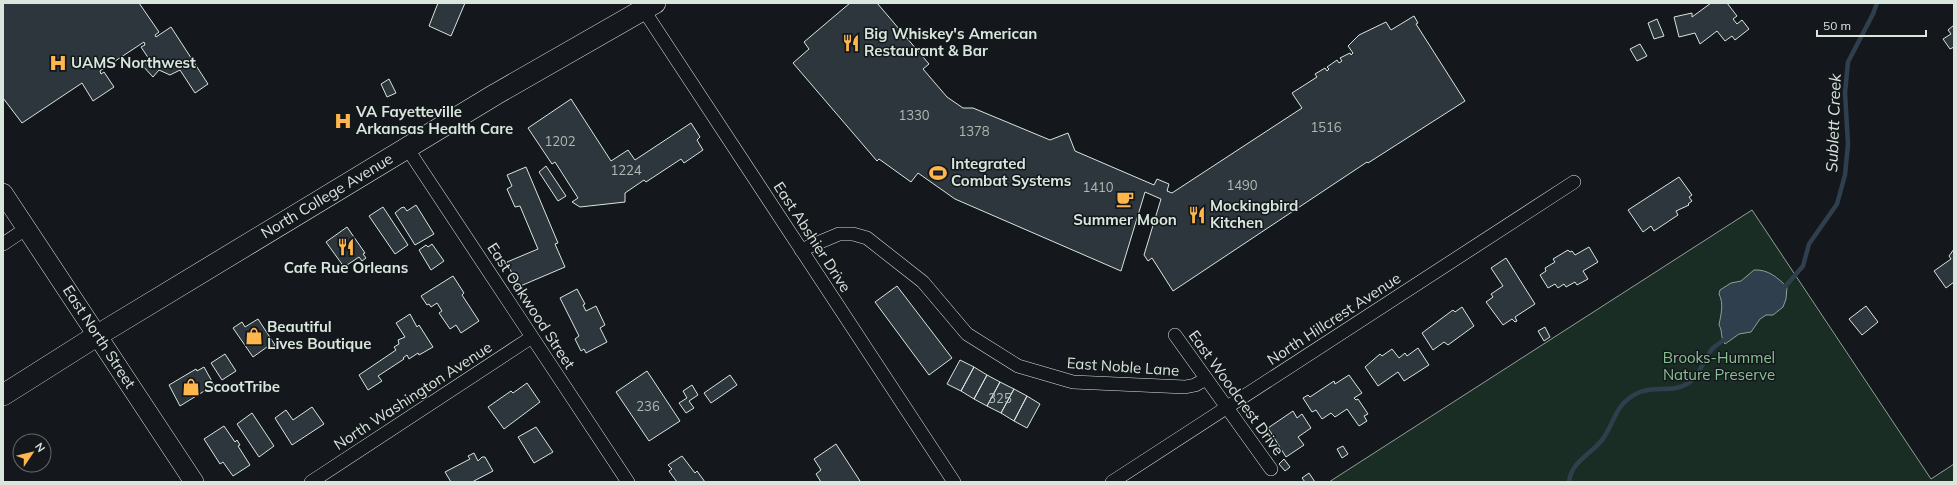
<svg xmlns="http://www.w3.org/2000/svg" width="1957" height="485" font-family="Mulish,sans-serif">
	<rect width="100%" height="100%" fill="#14181c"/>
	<!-- green -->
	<path fill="#1a2d24" stroke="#939e99" d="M1752 210 1931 479 1954 464V482H1329Z"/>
	<!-- water -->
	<path fill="#2f3f4d" stroke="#939e99" d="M1754 270C1768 269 1778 278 1787 287L1786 299 1783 307 1773 315H1766L1760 319 1751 332 1739 334 1725 344C1720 338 1723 331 1719 325 1721 314 1724 304 1719 294L1720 290 1731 283 1741 281Z"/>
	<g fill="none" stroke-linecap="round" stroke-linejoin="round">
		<!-- stream -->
		<path stroke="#2f3f4d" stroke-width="4.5" d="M1783 289 1803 266 1809 244 1837 204 1845 175 1848 144 1845 93 1848 62 1873 14 1877 3
			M1569 482C1571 462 1590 455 1602 440 1615 423 1615 402 1640 392 1658 385 1673 394 1690 382 1700 374 1704 360 1712 349 1716 345 1722 342 1726 338"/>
	</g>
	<!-- building -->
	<path fill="#2c363c" stroke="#d8e6dc" d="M3 3H139L159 32 155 35 156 37 171 27 208 84 195 93 180 70 170 75 159 70 153 77 141 64 149 59 141 47 145 45 144 42 100 71 101 74 104 72 114 87 93 101 82 83 22 123 3 98Z
		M438 3H465L451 36 429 26Z
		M850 3H877L929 64 923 69 947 97 963 108H973L1050 140 1068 133 1075 151 1154 185 1157 179 1169 184 1167 191 1172 193 1302 108 1292 93 1317 77 1315 74 1325 68 1327 71 1329 69 1327 67 1337 60 1339 63 1342 61 1340 58 1350 53 1351 55 1353 53 1348 46 1359 35 1386 22 1391 30 1414 16 1418 23 1416 24 1465 101 1368 163 1367 162 1173 291 1152 258 1148 261 1144 255 1161 199 1145 192 1121 271 955 199 918 173 911 182 879 159 877 161 793 63 809 49 804 42Z
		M1711 3H1727L1737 16 1733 19 1737 24 1742 20 1749 29 1735 40 1732 36 1725 41 1717 31 1700 44 1695 33 1679 37 1674 17 1692 13V17Z
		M1657 19 1664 36 1654 39 1648 23Z
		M1954 25V47L1950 49 1943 39 1951 34 1948 30Z
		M1640 44 1647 56 1637 61 1630 49Z
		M389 79 396 93 387 97 381 84Z
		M571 99 611 161 628 150 635 160 691 123 700 137 697 140 703 150 684 163 681 159 646 182 644 180 625 193V202L580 207 572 202 578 198 555 162 552 164 528 128Z
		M546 166 566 196 558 201 539 172Z
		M526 167 558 243 555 244 565 267 518 287 507 262 538 249 520 206 515 207 507 189 512 186 507 175Z
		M1679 177 1692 195 1689 197 1692 201 1688 204 1689 205 1676 211 1678 215 1654 231 1651 226 1643 232 1628 210Z
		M416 205 434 234 415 245 395 213 401 208 404 207 407 211Z
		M383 207 408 245 395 254 369 216Z
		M347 227 365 253 363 254 366 258 362 261 359 257 344 267 326 242Z
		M432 244 444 261 431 270 419 250 426 245 428 247Z
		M1589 247 1598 262 1583 271 1588 279 1577 285 1575 282 1566 287 1564 284 1558 288 1555 284 1548 288 1540 275 1546 271 1545 268 1555 262 1553 259 1568 250 1570 252 1572 251 1575 255Z
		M1954 249V282L1946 288 1934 271 1951 259 1949 256Z
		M1506 258 1535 304 1515 317 1517 321 1515 322 1512 319 1503 325 1486 302 1493 297 1491 294 1503 286 1491 268Z
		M453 276 464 293 462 295 479 321 461 333 456 325 450 329 439 313 442 311 437 303 431 307 429 304 427 305 421 296Z
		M897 286 952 358 929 375 875 302Z
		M577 289 585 304 583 305 586 311 596 306 605 325 600 328 607 342 586 353 584 349 581 351 575 339 579 336 560 298Z
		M1866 306 1878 322 1862 335 1849 319Z
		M1462 307 1474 326 1448 345 1444 342 1433 350 1422 333 1453 310 1455 312Z
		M410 314 417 327 419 325 433 347 419 355 418 353 409 359 407 355 403 358 404 359 378 376 382 381 368 390 359 375 396 350 394 347 399 344 398 340 405 337 396 323Z
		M258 319 275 345 268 349 267 347 253 357 233 328 242 322 245 327Z
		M1545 327 1550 337 1544 341 1538 331Z
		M1418 348 1429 365 1404 381 1398 372 1378 386 1365 367 1380 354 1382 356 1392 349 1399 358 1405 353 1407 356Z
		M225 354 236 371 222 380 211 363Z
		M960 360 974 367 961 391 947 384Z
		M204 367 214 385 180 406 169 385 196 369 197 371Z
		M974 367 987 375 974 399 961 391Z
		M647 371 680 421 649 441 616 392Z
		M730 375 737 385 711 403 704 393Z
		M987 375 1000 382 987 406 974 399Z
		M1349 375 1362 393 1354 398 1356 400 1358 399 1368 414 1364 416 1367 421 1359 426 1347 409 1335 417 1331 413 1322 419 1316 410 1312 412 1303 398 1308 395 1310 397 1334 381 1335 384Z
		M1000 382 1014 389 1001 413 987 406Z
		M527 383 540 402 504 429 488 407 511 391 513 393Z
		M692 385 698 395 689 401 694 408 686 413 679 403 687 398 683 391Z
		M1014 389 1027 396 1014 421 1001 413Z
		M1027 396 1040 404 1027 428 1014 421Z
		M312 407 324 424 292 445 275 418 286 410 293 420Z
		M1293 411 1297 418 1302 414 1311 428 1298 437 1304 445 1286 457 1268 428Z
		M252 413 274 446 259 457 237 424Z
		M224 426 235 442 237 440 240 445 238 446 250 465 233 476 223 462 220 464 204 439Z
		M536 427 553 452 534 463 518 437Z
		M836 444 860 481 859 482H821L816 474 821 470 814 459Z
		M1343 446 1348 454 1342 458 1337 449Z
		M474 453 478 461 482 457H485L493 471 472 482H451L445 472 470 459 468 456Z
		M682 456 695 473 697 471 705 482H677L669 471 672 469 668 465Z
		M1284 459 1290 467 1285 471 1279 464Z
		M1309 473 1315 482H1305L1302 478Z"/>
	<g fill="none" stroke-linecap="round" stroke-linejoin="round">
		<!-- street casing -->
		<g stroke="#d8e6dc" stroke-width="14">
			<path id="street" d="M643 9 954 482
				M407 148 628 482
				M3 244 27 228
				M801 250 839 234H853L867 238 923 282 967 334 1018 366 1073 382 1185 387 1195 385 1206 379
				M1175 335 1271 469
				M311 482 532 337
				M1112 482 1574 182"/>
		</g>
		<!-- secondary casing -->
		<g stroke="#d8e6dc" stroke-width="20">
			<path id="secondary" d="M3 193 194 482"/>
		</g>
		<!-- primary casing -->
		<g stroke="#d8e6dc" stroke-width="22">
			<path id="primary" d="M3 395 98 335 496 94 655 3"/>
		</g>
		<!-- street -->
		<use href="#street" stroke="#14181c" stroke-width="13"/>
		<!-- secondary -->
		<use href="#secondary" stroke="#14181c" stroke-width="19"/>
		<!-- primary -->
		<use href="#primary" stroke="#14181c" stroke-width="21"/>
	</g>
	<!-- icons -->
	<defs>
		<g id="restaurant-bare" transform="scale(1.38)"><path d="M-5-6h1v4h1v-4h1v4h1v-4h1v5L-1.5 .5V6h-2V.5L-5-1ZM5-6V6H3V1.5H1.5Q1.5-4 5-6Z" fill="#ffb74d" stroke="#14181c" stroke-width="2.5" paint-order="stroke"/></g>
		<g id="hospital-bare" transform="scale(1.38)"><path d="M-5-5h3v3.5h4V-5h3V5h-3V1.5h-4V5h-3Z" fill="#ffb74d" stroke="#14181c" stroke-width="2.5" paint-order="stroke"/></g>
		<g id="stadium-bare" transform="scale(1.38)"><path d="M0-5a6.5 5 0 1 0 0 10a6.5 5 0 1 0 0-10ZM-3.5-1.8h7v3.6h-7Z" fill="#ffb74d" stroke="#14181c" stroke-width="2.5" paint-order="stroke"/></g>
		<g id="cafe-bare" transform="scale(1.38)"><path d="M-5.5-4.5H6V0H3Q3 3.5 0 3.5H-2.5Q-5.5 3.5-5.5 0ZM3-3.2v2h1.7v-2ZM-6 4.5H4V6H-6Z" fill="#ffb74d" stroke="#14181c" stroke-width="2.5" paint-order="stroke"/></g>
		<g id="shop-bare" transform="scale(1.38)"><path d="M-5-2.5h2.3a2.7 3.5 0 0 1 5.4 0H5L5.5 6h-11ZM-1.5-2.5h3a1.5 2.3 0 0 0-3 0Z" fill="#ffb74d" stroke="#14181c" stroke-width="2.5" paint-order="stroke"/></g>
	</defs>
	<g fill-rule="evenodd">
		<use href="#restaurant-bare" x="851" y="43"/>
		<use href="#hospital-bare" x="58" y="63"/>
		<use href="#hospital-bare" x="343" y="121"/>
		<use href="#stadium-bare" x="938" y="173"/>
		<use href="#cafe-bare" x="1125" y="199"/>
		<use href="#restaurant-bare" x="1197" y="215"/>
		<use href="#restaurant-bare" x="346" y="247"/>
		<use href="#shop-bare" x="254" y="336"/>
		<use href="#shop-bare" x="191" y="387"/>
	</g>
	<g text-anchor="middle" stroke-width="3" stroke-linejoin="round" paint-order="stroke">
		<!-- number labels -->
		<g font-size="13" fill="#adbab4">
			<text x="914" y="120">1330</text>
			<text x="1326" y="132">1516</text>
			<text x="974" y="136">1378</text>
			<text x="560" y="146">1202</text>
			<text x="626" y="175">1224</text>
			<text x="1242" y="190">1490</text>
			<text x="1098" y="192">1410</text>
			<text x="1000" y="403">325</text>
			<text x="648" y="411">236</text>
		</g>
		<!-- poi labels -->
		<g font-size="15" font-weight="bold" fill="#d8e6dc" stroke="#14181c" text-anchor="start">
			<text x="864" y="39">Big Whiskey's American<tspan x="864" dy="17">Restaurant &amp; Bar</tspan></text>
			<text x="71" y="68">UAMS Northwest</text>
			<text x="356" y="117">VA Fayetteville<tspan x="356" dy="17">Arkansas Health Care</tspan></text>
			<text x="951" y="169">Integrated<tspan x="951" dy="17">Combat Systems</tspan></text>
			<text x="1210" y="211">Mockingbird<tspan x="1210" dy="17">Kitchen</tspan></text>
			<text x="1125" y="225" text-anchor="middle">Summer Moon</text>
			<text x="346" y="273" text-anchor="middle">Cafe Rue Orleans</text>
			<text x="267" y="332">Beautiful<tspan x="267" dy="17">Lives Boutique</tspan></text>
			<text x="204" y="392">ScootTribe</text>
		</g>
		<!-- street labels -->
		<g font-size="15" fill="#d8e6dc" stroke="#14181c">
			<text transform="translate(327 196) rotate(-31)" y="5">North College Avenue</text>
			<text transform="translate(812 237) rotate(57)" y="5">East Abshier Drive</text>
			<text transform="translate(531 306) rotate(57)" y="5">East Oakwood Street</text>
			<text transform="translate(1334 319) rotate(-33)" y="5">North Hillcrest Avenue</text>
			<text transform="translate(99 337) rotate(57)" y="5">East North Street</text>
			<text transform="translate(1123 367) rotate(4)" y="5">East Noble Lane</text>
			<text transform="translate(1236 393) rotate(54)" y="5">East Woodcrest Drive</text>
			<text transform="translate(413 396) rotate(-33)" y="5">North Washington Avenue</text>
		</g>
		<!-- park labels -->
		<g font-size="15" fill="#8ac095" stroke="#14181c">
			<text x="1719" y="363">Brooks-Hummel<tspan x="1719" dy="17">Nature Preserve</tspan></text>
		</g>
		<!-- water labels -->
		<g font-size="16" font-style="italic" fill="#d8e6dc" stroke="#14181c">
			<text transform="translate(1833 123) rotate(-88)" y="6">Sublett Creek</text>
		</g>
	</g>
	<!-- border -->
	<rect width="1957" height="485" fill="none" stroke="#d8e6dc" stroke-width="8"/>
	<!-- north arrow -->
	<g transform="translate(32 453) rotate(55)"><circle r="19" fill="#14181c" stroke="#626a69"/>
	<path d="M0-3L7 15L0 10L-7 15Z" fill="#ffb74d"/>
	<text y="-6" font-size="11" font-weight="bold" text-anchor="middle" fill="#d8e6dc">N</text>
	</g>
	<!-- scale -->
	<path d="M1817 30v6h109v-6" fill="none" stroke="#d8e6dc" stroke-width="2"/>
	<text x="1823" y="30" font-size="12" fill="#d8e6dc" stroke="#14181c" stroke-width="3" paint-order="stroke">50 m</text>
</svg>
